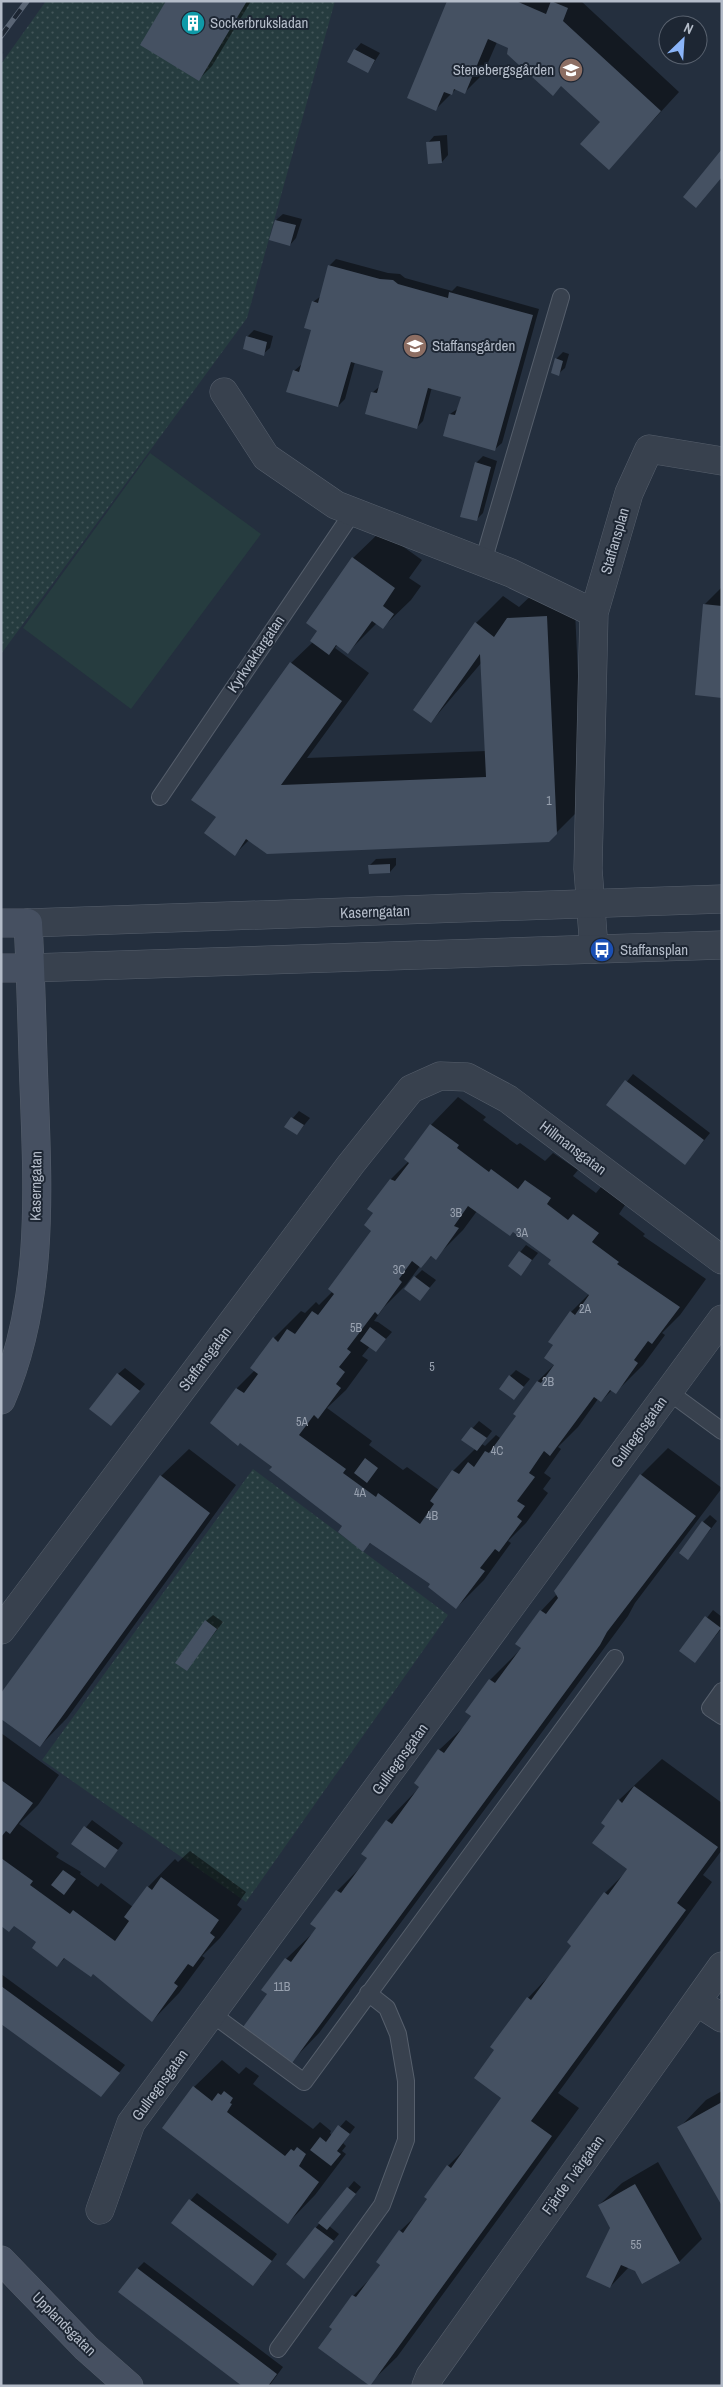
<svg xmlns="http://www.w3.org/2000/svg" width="723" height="2387" font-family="'Archivo Narrow',sans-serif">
	<defs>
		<pattern id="park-dots" width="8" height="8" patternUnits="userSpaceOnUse" patternTransform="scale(1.25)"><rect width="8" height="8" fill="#263c3f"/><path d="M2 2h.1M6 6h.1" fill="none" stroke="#435659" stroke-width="1.8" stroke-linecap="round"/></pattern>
	</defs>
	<rect width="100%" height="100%" fill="#242f3e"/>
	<!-- park -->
	<path fill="url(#park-dots)" d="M46 1H335L247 318 1 654V64Z
		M253 1469 448 1615 246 1902 42 1760Z"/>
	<!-- garden -->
	<path fill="#263c3f" d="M150 453 261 534 131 709 23 628Z"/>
	<!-- shadow -->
	<path fill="#0007" fill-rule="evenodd" d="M167 1H251L212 66 199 79Z
		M449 1H581L679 92 635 140 509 47 497 42 483 74 464 93 456 89 436 109Z
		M361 43 380 53 368 72 355 50Z
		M447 135 448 155 442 162 428 143 434 136Z
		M283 214 302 219 296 238 290 245 276 220Z
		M336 259 388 273 400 274 405 278 452 291 457 286 539 309 502 443 495 449 450 414 459 408 462 396 432 387 423 421 417 427 372 393 380 386 385 370 355 362 345 399 338 406 294 371 302 364 312 329 313 302 321 296 329 266Z
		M254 330 273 336 270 348 263 354 247 337Z
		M563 352 569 354 565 368 558 374 556 359Z
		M483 456 497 461 483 513 476 520V463Z
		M381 531 422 560 409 578 421 586 411 600 383 627 377 623 348 652 338 644 335 648 369 673 307 758 486 751 482 662 431 722 476 623 503 596 519 607 536 591 574 589 584 805 548 841 249 840 235 854 217 817 291 663 313 642 319 631 353 558Z
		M722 587V697L704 605Z
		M396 858V865L390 872 370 865 376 859Z
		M633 1074 710 1133 685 1164 608 1105Z
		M458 1097 486 1117 483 1120 517 1145 520 1143 545 1161 553 1153 578 1170 573 1176 596 1193 601 1187 625 1205 619 1214 645 1234 643 1236 706 1279 680 1315 662 1333 665 1335 643 1365 616 1392 612 1390 601 1401 598 1399 578 1427 558 1447 561 1449 544 1473 551 1478 543 1489 548 1493 526 1523 508 1541 511 1543 484 1580 456 1608 432 1584 372 1542 363 1550 344 1526 240 1441 211 1423 237 1388 255 1370 274 1338 301 1311 305 1313 316 1302 319 1305 333 1291 373 1230 375 1213 369 1209 391 1179 409 1161 431 1125ZM477 1211 513 1231 553 1260 590 1293 571 1312 549 1341 555 1345V1364L538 1381 514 1413 518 1416 507 1430 500 1438 496 1435 485 1446 482 1444 492 1431 479 1421 463 1439 475 1449 453 1471 439 1490 407 1467 403 1470 369 1445 372 1441 327 1408 346 1390 368 1360 362 1356 370 1346 376 1350 392 1332 378 1322 374 1321 384 1307 406 1285 420 1266 432 1256 435 1258 463 1230Z
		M299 1111 310 1118 297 1134 286 1126Z
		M526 1245 538 1253 521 1274 509 1266Z
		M422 1270 436 1280 420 1299 415 1277Z
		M125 1368 145 1384 111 1425 118 1374Z
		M516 1370 530 1379 514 1398 510 1376Z
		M668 1448 722 1488 635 1603 628 1616 319 2033 292 2061 269 1994 286 1959 314 1932 337 1891 365 1863 387 1821 421 1786 415 1782 439 1750 468 1723 490 1680 522 1648 517 1644 541 1611 557 1594 641 1475Z
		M189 1449 236 1485 67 1718 40 1746 161 1476Z
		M710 1515 717 1521 688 1558 703 1522Z
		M713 1610 722 1617V1628L695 1661 681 1651Z
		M213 1615 223 1622 186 1670 206 1621Z
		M1 1733 59 1775 38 1805 19 1824 59 1853 56 1857 81 1872 80 1874 98 1887 101 1883 133 1907 148 1887 175 1859 178 1862 190 1851 246 1892 237 1905 242 1909 220 1938 202 1956 205 1958 179 1993 152 2021 93 1973 66 1957 57 1966 38 1942 15 1925H1Z
		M662 1759 722 1803V1850L703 1875 712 1882 558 2093 579 2108 397 2357 369 2384 334 2329 353 2296 374 2275 400 2231 421 2211 448 2166 468 2146 503 2098 496 2050 528 1998 553 1972 573 1945 605 1893 629 1869 606 1825 619 1800Z
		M92 1820 123 1843 105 1867 73 1843Z
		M1 1974 125 2065 101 2096 1 2022Z
		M222 2060 239 2074 246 2067 259 2076 253 2084 313 2129 320 2122 331 2131 330 2133 332 2136 346 2120 355 2127 343 2143 346 2146 342 2151 346 2154 315 2195 288 2223 194 2087Z
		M722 2091V2203L679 2128 706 2100Z
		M658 2162 702 2239 679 2262 635 2270 629 2267 610 2287 612 2228 599 2205 622 2183Z
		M354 2181 361 2187 329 2226 339 2234 310 2270 287 2263Z
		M197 2193 277 2254 260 2277 172 2222Z
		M144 2262 283 2367 269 2386H244L137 2269Z"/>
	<!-- building -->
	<path fill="#455162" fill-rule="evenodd" d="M166 1H247L199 81 140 45Z
		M447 1H516L546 14 551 1 568 8 563 21 661 111 609 170 580 144 600 122 561 86 553 96 507 54 508 48 488 39 465 94 454 89 452 95 444 92 436 111 407 98Z
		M354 49 375 60 368 73 347 62Z
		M440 141 442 163 428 164 426 142Z
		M722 149V177L696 208 683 197Z
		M275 220 296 225 290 246 269 240Z
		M328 265 380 279 393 280 398 284 448 298 449 292 533 315 495 451 443 436 449 414 455 415 461 397 428 388 417 429 365 414 371 392 377 393 383 371 351 362 338 407 286 392 293 370 299 372 311 330 304 328 312 301 318 303Z
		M246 336 267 342 264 356 243 349Z
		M555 358 563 361 559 376 551 373Z
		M475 462 491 467 477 521 460 517Z
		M352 557 395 588 383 606 394 614 383 629 372 621 348 654 336 645 329 655 310 641 317 631 306 623Z
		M703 604 722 606V698L695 695Z
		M547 616 557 834 549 842 267 854 246 839 235 856 204 833 216 817 191 800 290 662 342 701 281 785 486 777 480 654 431 723 413 710 475 622 494 637 507 618Z
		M390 864V873L369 874 368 865Z
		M625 1080 704 1140 685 1165 606 1105Z
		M291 1117 304 1125 297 1135 284 1127Z
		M430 1124 459 1145 457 1148 489 1172 491 1169 518 1189 525 1180 551 1198 547 1204 568 1220 573 1214 599 1233 592 1242 619 1262 617 1264 680 1307 652 1344 648 1341 634 1360 638 1363 616 1394 610 1390 601 1402 594 1397 550 1456 544 1451 529 1473 535 1477 517 1501 525 1506 517 1517 522 1521 499 1552 495 1549 480 1568 485 1571 456 1609 428 1587 430 1584 370 1543 363 1552 338 1532 342 1526 269 1470 272 1467 240 1443 238 1446 210 1423 236 1388 244 1393 258 1374 250 1368 273 1337 278 1342 287 1329 295 1334 312 1311 318 1315 334 1294 328 1289 371 1231 364 1225 373 1213 367 1209 390 1179 395 1181 409 1163 404 1159ZM468 1206 510 1236 513 1232 551 1260 548 1264 589 1295 575 1315 570 1311 548 1342 553 1345 544 1358 554 1365 541 1383 537 1381 513 1414 516 1416 489 1453 485 1451 474 1467 468 1462 459 1474 452 1470 430 1501 434 1504 420 1524 378 1493 376 1497 343 1473 346 1469 299 1435 314 1415 318 1419 341 1388 336 1384 345 1372 339 1367 351 1352 347 1349 375 1312 378 1315 402 1282 399 1279 412 1261 421 1268 431 1256 436 1260 459 1228 454 1226Z
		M519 1251 532 1260 521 1276 508 1266Z
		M414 1276 430 1288 420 1301 404 1289Z
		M370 1327 386 1339 376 1352 360 1341Z
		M117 1373 140 1391 111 1426 89 1409Z
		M509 1375 524 1387 514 1400 499 1389Z
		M471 1427 487 1438 477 1451 461 1440Z
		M365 1458 378 1468 367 1483 354 1473Z
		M640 1474 696 1516 607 1632 600 1645 292 2063 243 2027 267 1994 261 1990 285 1958 291 1962 316 1928 310 1924 336 1890 341 1893 367 1858 361 1854 386 1820 392 1824 419 1787 414 1783 438 1749 444 1753 471 1716 465 1712 489 1679 495 1683 521 1648 515 1644 540 1610 546 1614 558 1598 554 1591Z
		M160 1475 210 1513 40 1747 1 1719V1693Z
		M702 1521 711 1528 688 1560 679 1553Z
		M705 1616 721 1628 695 1663 679 1651Z
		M205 1620 217 1629 187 1671 175 1663Z
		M1 1780 33 1803 10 1834 6 1831 1 1837Z
		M634 1786 718 1847 677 1903 686 1910 531 2121 552 2136 370 2386 318 2348 332 2329 329 2327 352 2295 356 2297 380 2265 376 2262 399 2230 403 2233 427 2199 424 2197 447 2165 451 2168 501 2098 474 2078 494 2050 490 2047 527 1997 531 2000 571 1946 567 1942 604 1892 608 1895 627 1869 592 1843 605 1826 601 1823 618 1799 622 1803Z
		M84 1826 118 1850 105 1868 71 1844Z
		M1 1858 33 1881 30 1885 70 1914 73 1910 115 1941 129 1921 124 1917 147 1886 152 1890 161 1877 219 1920 210 1933 215 1937 193 1967 188 1964 174 1983 178 1986 152 2022 93 1974 91 1977 64 1958 57 1967 32 1948 36 1942 24 1933 14 1926 9 1932 1 1926Z
		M63 1870 76 1879 64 1895 51 1885Z
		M1 1986 120 2073 101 2097 1 2024Z
		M193 2086 212 2101 218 2093 221 2095 224 2091 233 2098 230 2103 232 2104 227 2112 285 2156 291 2149 294 2151 297 2147 306 2154 299 2166 319 2182 288 2224 162 2128Z
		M722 2102V2206L677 2127Z
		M338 2125 350 2134 337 2151 341 2154 331 2166 310 2150 320 2137 326 2142Z
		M635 2184 680 2263 642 2284 635 2271 621 2265 610 2288 586 2277 610 2228 598 2205Z
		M347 2187 356 2194 327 2230 318 2223Z
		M189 2199 272 2261 253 2286 171 2223Z
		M315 2227 334 2241 304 2279 286 2264Z
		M137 2268 277 2374 268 2386H242L118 2292Z"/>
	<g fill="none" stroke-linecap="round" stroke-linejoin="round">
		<!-- service casing -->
		<g stroke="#565f6c" stroke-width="18">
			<path id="service" d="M483 562 561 297
				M160 797 353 512
				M669 1392 722 1431
				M722 1691 710 1708 722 1716
				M212 2014 304 2082 615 1658
				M278 2349 382 2205 406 2140V2081L398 2034 387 2008 368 1993"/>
		</g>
		<!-- minor casing -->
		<g stroke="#565f6c" stroke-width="29">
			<path id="minor" d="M224 392 266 457 336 505 511 573 594 613
				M594 949 588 869 594 613 629 493 649 449 722 461
				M1 1630 351 1164 411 1089 440 1076 467 1077 508 1099 722 1260
				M697 2002 722 2018
				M100 2210 131 2123 722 1319
				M426 2386 430 2376 722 1966"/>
		</g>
		<!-- tertiary casing -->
		<g stroke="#565f6c" stroke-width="29">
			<path id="tertiary" d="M28 923 722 899
				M30 968 722 945"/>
		</g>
		<!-- secondary casing -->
		<g stroke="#565f6c" stroke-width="29">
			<path id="secondary" d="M1 923H28C31 977 32 1032 34 1086 38 1192 44 1301 1 1400
				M1 968H30
				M1 2260 86 2348 129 2386"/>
		</g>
		<!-- service -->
		<use href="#service" stroke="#38414e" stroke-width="16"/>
		<!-- minor -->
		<use href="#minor" stroke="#38414e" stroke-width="28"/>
		<!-- tertiary -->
		<use href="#tertiary" stroke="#38414e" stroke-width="28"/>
		<!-- secondary -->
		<use href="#secondary" stroke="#465061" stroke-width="28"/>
		<!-- rail casing -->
		<g stroke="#5a6575" stroke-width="5.5">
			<path id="rail" d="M1 36 27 1"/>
		</g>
		<!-- rail -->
		<use href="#rail" stroke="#1d2633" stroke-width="4" stroke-dasharray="11" stroke-linecap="butt"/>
	</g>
	<!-- icons -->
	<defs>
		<g id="building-disc" transform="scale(1.25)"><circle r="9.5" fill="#0f9aa8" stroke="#1d2633"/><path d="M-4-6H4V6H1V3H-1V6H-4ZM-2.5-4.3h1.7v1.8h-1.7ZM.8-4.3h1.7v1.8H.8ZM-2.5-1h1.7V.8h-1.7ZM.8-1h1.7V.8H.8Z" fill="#fff"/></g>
		<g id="school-disc" transform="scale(1.25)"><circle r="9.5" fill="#8d6e63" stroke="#1d2633"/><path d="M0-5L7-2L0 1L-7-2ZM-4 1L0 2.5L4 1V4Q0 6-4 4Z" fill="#fff"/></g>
		<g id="bus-disc" transform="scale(1.25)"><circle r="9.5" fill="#1a4fb4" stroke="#1d2633"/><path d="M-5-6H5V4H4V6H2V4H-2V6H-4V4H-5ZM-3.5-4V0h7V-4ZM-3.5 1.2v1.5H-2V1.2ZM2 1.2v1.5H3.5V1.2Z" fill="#fff"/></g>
	</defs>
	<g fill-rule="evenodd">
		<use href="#building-disc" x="193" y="23"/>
		<use href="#school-disc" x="571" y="70"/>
		<use href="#school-disc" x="415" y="346"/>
		<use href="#bus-disc" x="602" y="950"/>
	</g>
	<g text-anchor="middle" stroke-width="4" stroke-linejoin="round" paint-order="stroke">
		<!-- number labels -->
		<g font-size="12" fill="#98a1af">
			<text x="549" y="805">1</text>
			<text x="456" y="1217">3B</text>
			<text x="522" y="1237">3A</text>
			<text x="399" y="1274">3C</text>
			<text x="585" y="1313">2A</text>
			<text x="356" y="1332">5B</text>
			<text x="432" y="1371">5</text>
			<text x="548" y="1386">2B</text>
			<text x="302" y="1426">5A</text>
			<text x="497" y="1455">4C</text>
			<text x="360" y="1497">4A</text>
			<text x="432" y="1520">4B</text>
			<text x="282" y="1991">11B</text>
			<text x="636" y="2249">55</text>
		</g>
		<!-- poi labels -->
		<g font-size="15" fill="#b4bcc9" stroke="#1d2633" text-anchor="start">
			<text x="210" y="28">Sockerbruksladan</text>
			<text x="554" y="75" text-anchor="end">Stenebergsgården</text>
			<text x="432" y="351">Staffansgården</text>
			<text x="620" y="955">Staffansplan</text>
		</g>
		<!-- street labels -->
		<g font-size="15" fill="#b4bcc9" stroke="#1d2633">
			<text transform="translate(615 541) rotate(-74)" y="5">Staffansplan</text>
			<text transform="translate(256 654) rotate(-56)" y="5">Kyrkvaktargatan</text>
			<text transform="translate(375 912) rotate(-2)" y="5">Kaserngatan</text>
			<text transform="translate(573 1148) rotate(37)" y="5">Hillmansgatan</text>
			<text transform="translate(36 1186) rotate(-89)" y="5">Kaserngatan</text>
			<text transform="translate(205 1359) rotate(-53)" y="5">Staffansgatan</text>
			<text transform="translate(639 1432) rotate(-54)" y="5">Gullregnsgatan</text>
			<text transform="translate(400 1759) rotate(-54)" y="5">Gullregnsgatan</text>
			<text transform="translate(160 2085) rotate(-54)" y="5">Gullregnsgatan</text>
			<text transform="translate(573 2175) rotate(-54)" y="5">Fjärde Tvärgatan</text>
			<text transform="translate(64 2324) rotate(45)" y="5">Upplandsgatan</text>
		</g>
	</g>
	<!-- border -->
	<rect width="723" height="2387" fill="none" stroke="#b4bcc9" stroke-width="5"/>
	<!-- north arrow -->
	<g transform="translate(683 40) rotate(25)"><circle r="24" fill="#1d2633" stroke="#59626f"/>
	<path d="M0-4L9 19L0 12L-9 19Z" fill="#8ab4f8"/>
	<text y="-8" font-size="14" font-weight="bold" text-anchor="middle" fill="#b4bcc9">N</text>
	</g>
</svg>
